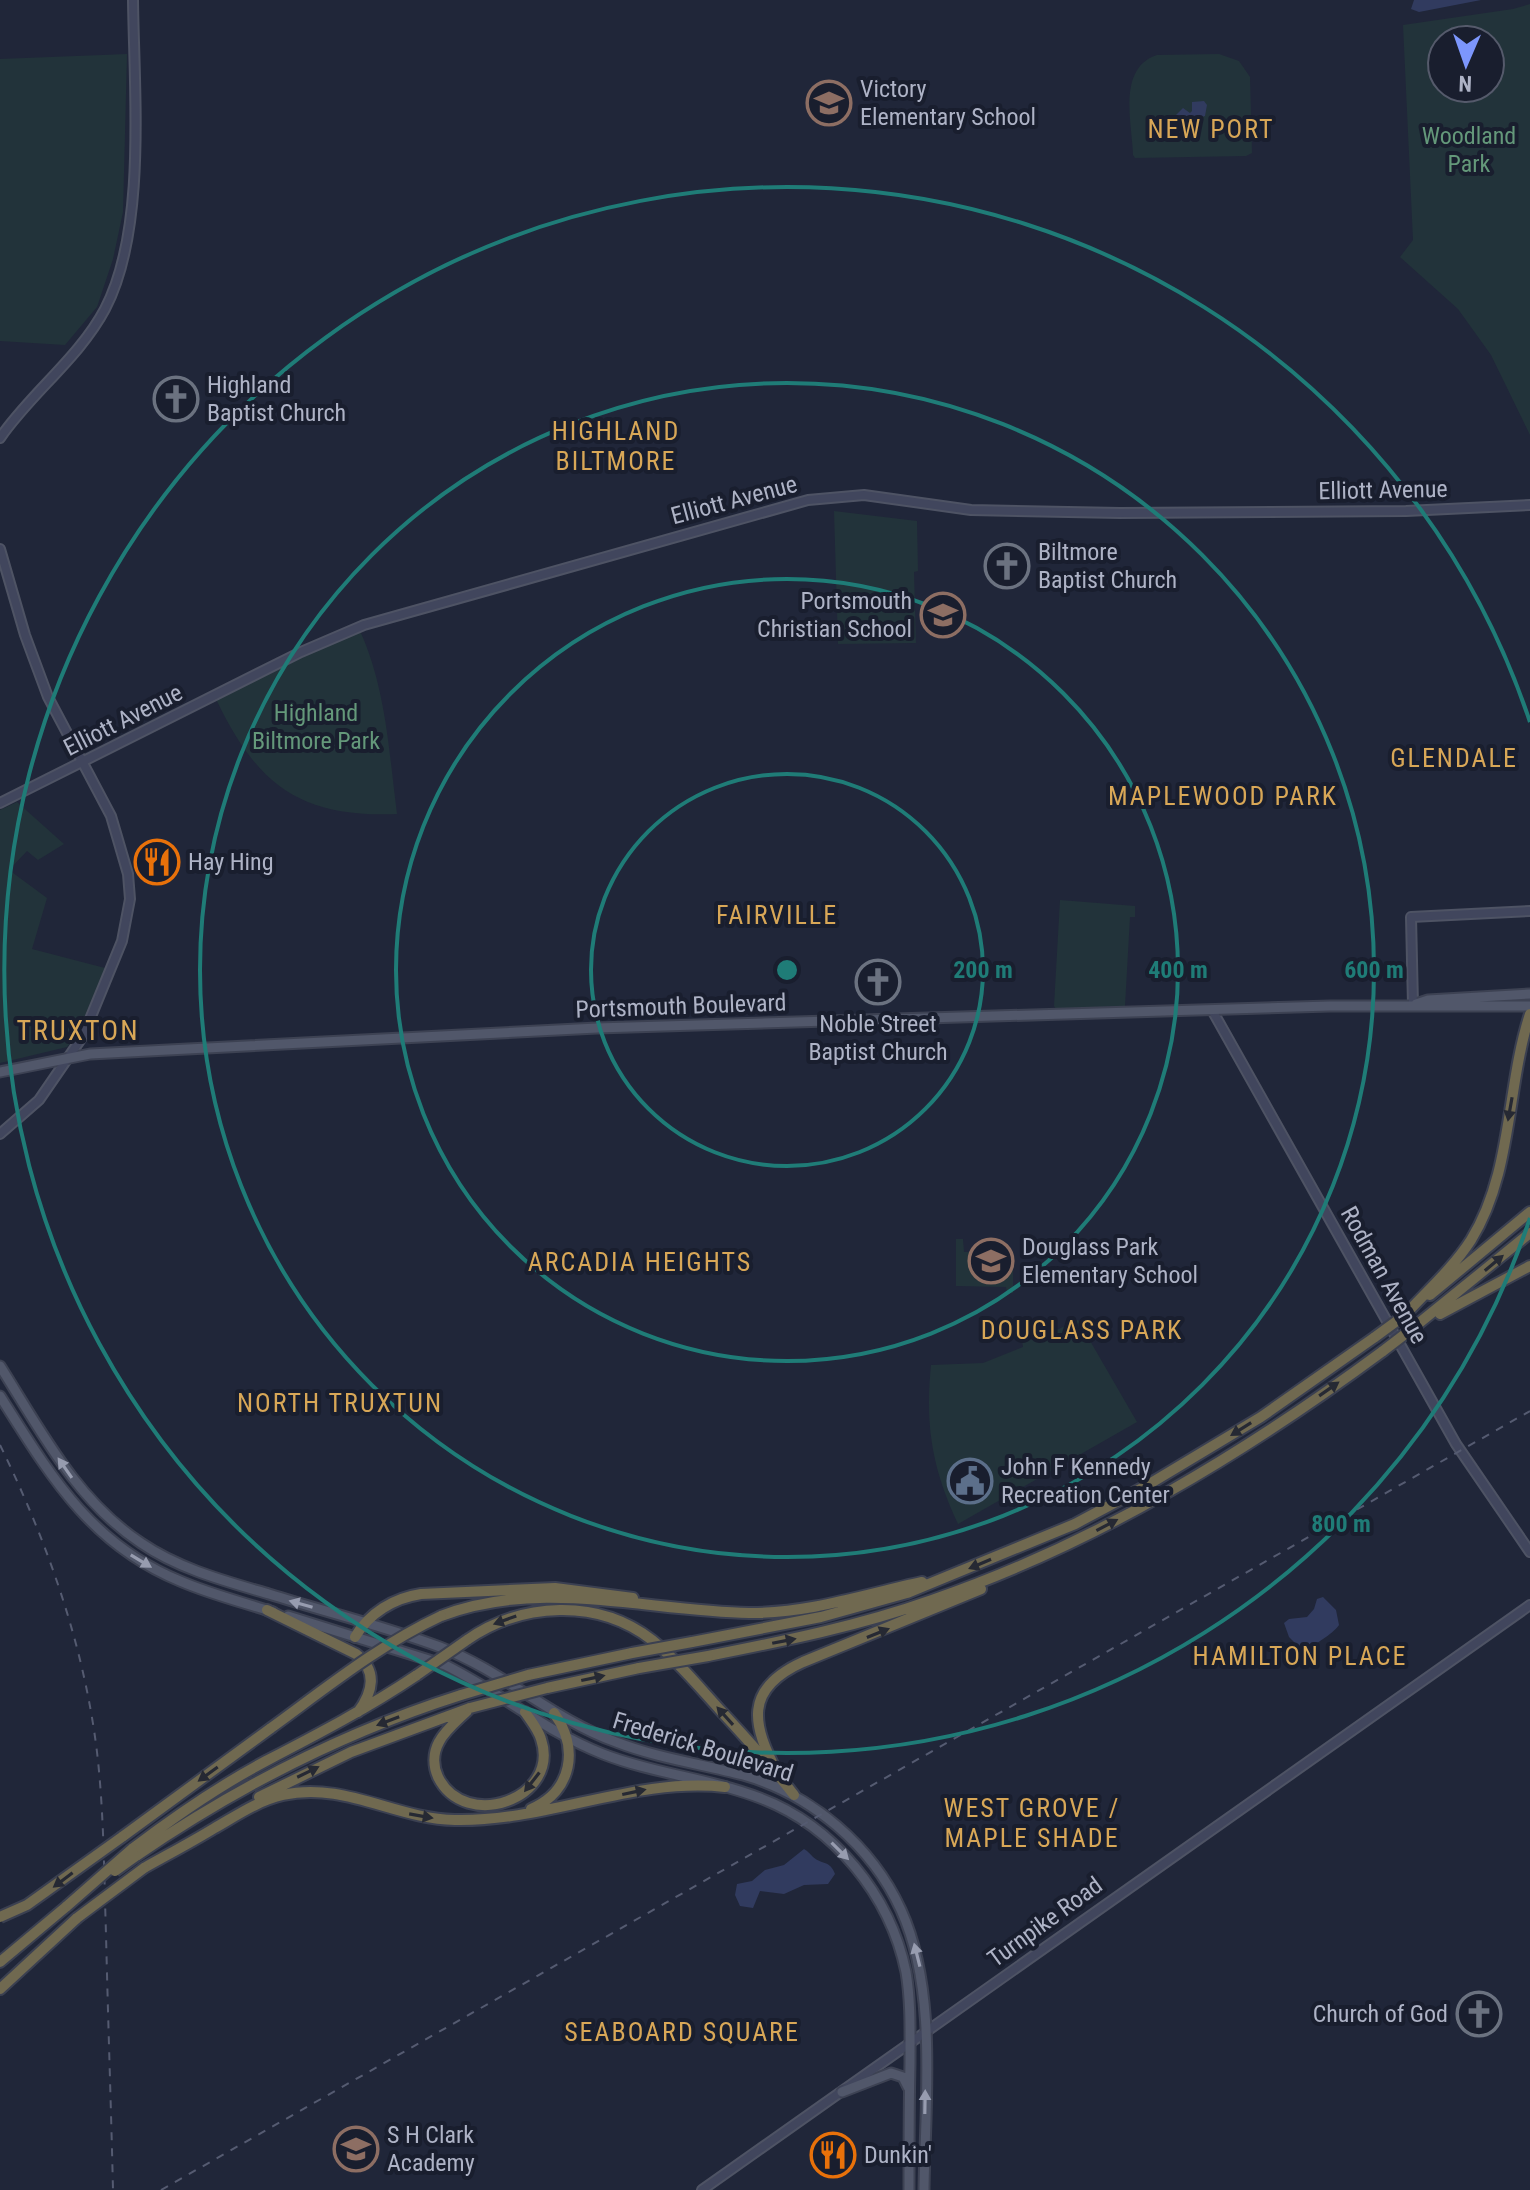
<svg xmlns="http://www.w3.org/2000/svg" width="1530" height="2190" font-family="'Roboto Condensed',sans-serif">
	<rect width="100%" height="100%" fill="#202639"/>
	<!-- green -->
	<path fill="#22333a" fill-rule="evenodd" d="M1530 4V435L1491 355 1458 309 1400 257 1413 240 1403 25 1513 9ZM1442 40H1490V88H1442Z
		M127 54 123 212 113 259 97 307 65 345 0 341V59Z
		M1219 54 1239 61 1250 77 1252 153 1246 156 1135 158 1133 155C1132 123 1117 68 1157 55Z
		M834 511 917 521 918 571 914 572 916 643 838 644Z
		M360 631C386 688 389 752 397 814 300 818 257 785 216 699L303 655Z
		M17 802 64 844 38 860 27 851 9 870 47 898 32 949 105 968 77 1035 67 1047 0 1063V810Z
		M1060 900 1135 906V917H1130L1125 1006 1056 1009 1054 1006Z
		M956 1239H963L964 1252H1000L1001 1259H1013V1293H1007L1006 1287 956 1286Z
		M1078 1320 1137 1422 958 1524C932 1468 925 1426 931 1365L983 1363 1023 1347 1022 1340 1037 1339Z"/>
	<!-- water -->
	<path fill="#313b5f" d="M1414 0H1481L1419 12 1411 9Z
		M1204 101 1207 105 1205 116 1196 119 1198 133H1186V127L1175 116 1183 108 1190 113 1192 111V102Z
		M1323 1597 1336 1610 1339 1625C1335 1632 1317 1643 1310 1648H1300L1289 1637 1284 1623 1289 1619 1307 1617 1314 1609 1317 1599Z
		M804 1849C808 1851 810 1854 813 1857 822 1865 830 1860 835 1874L828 1884 804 1885 784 1894 760 1891 753 1908 740 1906 735 1895 737 1884 752 1881 765 1870 784 1865Z"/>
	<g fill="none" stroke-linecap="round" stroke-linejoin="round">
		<!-- secondary casing -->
		<g stroke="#4e5364" stroke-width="12">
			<path id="secondary" d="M0 438C31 393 79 358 105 309 147 229 134 90 133 0
				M0 549 25 635 48 697 111 816 128 874 130 899 122 941 83 1036 39 1100 0 1134
				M0 803 301 652 364 625 808 500 864 495 971 510 1120 513 1406 511 1530 505
				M1413 1005 1411 917 1530 911
				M1212 1010 1456 1444 1530 1552
				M702 2190 1530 1605"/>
		</g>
		<!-- primary casing -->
		<g stroke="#3d4253" stroke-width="13">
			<path id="primary" d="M1416 1004 1428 1000 1530 994
				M0 1072 90 1054 597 1028 1330 1006H1530
				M0 1366C41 1431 76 1500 141 1543 179 1569 225 1581 269 1594 326 1612 384 1626 440 1647 503 1671 552 1719 616 1742 657 1758 701 1764 743 1775 811 1794 872 1846 901 1910 938 1991 925 2102 924 2190
				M0 1396C50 1475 90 1544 180 1581 210 1594 242 1602 273 1612
				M288 1616 445 1665C500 1692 546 1732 603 1754 654 1774 709 1778 760 1798 834 1826 890 1895 906 1972 911 2002 910 2033 910 2063 909 2105 909 2148 909 2190
				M842 2092 891 2073 903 2077 908 2087"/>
		</g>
		<!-- highway casing -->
		<g stroke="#3b4051" stroke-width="14">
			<path id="highway" d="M1430 1295 1530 1212
				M1440 1314 1530 1266
				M1405 1315C1427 1291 1453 1268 1471 1240 1513 1172 1506 1088 1530 1014
				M1413 1328 1530 1233
				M267 1610 356 1654C378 1671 373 1692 358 1712
				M441 1616C539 1578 647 1611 749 1613 811 1613 862 1595 922 1582
				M355 1637C369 1613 394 1598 421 1594L555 1588 633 1598
				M467 1640C522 1602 598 1598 652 1640 677 1660 699 1687 721 1711 746 1738 771 1765 794 1795
				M692 1642 821 1617 907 1593 1075 1524 1146 1486 1261 1417 1375 1337
				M708 1656C784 1641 859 1626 932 1600 1095 1544 1245 1453 1383 1351
				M528 1675 632 1653
				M547 1688 639 1668
				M468 1710C458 1720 445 1730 439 1742 433 1753 433 1766 438 1777 465 1832 561 1799 541 1739 538 1729 531 1721 525 1712
				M778 1774C752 1725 743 1689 803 1662L981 1589
				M259 1797 351 1752 470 1708
				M531 1809C573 1791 579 1747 554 1713
				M122 1837 271 1728
				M132 1849C174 1817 219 1786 266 1761 318 1734 368 1708 417 1675
				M136 1856C237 1787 344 1732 461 1695
				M144 1868C167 1855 190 1843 213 1829 236 1816 257 1801 283 1795 343 1781 396 1819 455 1820 547 1822 634 1777 725 1787
				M0 1962 67 1906
				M0 1989 77 1918"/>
		</g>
		<!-- secondary -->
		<use href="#secondary" stroke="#41465d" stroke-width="8"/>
		<!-- primary -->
		<use href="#primary" stroke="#51576a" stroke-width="9"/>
		<!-- highway -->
		<use href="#highway" stroke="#706950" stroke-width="10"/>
		<!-- rail -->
		<path stroke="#555b71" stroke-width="2" stroke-dasharray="8 8" stroke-linecap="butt" d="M0 1445C47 1541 84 1645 97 1752 104 1812 104 1874 106 1934 108 2020 111 2105 113 2190
			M161 2190 1530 1411"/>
		<!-- highway-bridge casing -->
		<g stroke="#3b4051" stroke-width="14" stroke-linecap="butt">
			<path id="highway-bridge" d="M1375 1337 1405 1315
				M1383 1351 1413 1328
				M632 1653 692 1642
				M639 1668 708 1656
				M417 1675 467 1640
				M461 1695 528 1675
				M470 1708 547 1688
				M271 1728C326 1688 379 1645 441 1616
				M115 1871 136 1856
				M67 1906 132 1849
				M0 1917 27 1905 122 1837
				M77 1918 144 1868"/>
		</g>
		<!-- highway-bridge -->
		<use href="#highway-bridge" stroke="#706950" stroke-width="10"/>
	</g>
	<!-- one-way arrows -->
	<defs><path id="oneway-solid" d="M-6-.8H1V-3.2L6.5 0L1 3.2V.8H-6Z" transform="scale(2)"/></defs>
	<g fill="#262933">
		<use href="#oneway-solid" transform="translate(1510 1109) rotate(100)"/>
		<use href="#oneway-solid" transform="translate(1494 1263) rotate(-40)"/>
		<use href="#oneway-solid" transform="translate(1329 1389) rotate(-35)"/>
		<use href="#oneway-solid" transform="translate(1241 1429) rotate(148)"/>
		<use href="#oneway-solid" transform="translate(1107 1525) rotate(-28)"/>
		<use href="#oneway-solid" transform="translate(980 1564) rotate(157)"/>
		<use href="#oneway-solid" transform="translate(505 1620) rotate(160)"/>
		<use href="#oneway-solid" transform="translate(878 1633) rotate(-22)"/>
		<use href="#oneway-solid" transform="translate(784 1641) rotate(-11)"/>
		<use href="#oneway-solid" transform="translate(593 1678) rotate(-12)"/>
		<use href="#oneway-solid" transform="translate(725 1716) rotate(-132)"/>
		<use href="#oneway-solid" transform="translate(388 1721) rotate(159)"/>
		<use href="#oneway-solid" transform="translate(308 1772) rotate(-26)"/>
		<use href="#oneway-solid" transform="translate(208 1774) rotate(144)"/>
		<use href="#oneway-solid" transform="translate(532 1782) rotate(128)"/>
		<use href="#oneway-solid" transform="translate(634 1792) rotate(-12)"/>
		<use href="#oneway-solid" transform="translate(421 1816) rotate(10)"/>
		<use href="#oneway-solid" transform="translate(63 1880) rotate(143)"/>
	</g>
	<g fill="#979caf">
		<use href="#oneway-solid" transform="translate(65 1468) rotate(-125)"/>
		<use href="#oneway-solid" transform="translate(141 1561) rotate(31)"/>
		<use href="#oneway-solid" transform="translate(301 1604) rotate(-164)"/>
		<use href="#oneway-solid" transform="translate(840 1851) rotate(45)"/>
		<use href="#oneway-solid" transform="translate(917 1955) rotate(-104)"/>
		<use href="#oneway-solid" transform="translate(925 2102) rotate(-89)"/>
	</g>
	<!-- distance rings -->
	<g fill="none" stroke="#1f7c77" stroke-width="4">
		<circle cx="787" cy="970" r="196"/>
		<circle cx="787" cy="970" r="391"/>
		<circle cx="787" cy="970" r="587"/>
		<path d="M1530 1218A783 783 0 1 1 1530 722"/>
	</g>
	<!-- icons -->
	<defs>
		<g id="school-ring" transform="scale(2.3)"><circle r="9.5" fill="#191e2e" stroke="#8d6e63" stroke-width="1.5"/><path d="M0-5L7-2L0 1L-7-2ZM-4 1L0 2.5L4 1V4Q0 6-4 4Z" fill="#8d6e63"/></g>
		<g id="church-ring" transform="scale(2.3)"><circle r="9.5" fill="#191e2e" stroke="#6b7280" stroke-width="1.5"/><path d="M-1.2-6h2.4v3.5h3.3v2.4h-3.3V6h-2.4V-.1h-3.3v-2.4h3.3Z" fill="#6b7280"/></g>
		<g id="restaurant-ring" transform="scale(2.3)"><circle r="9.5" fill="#191e2e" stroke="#e8710a" stroke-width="1.5"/><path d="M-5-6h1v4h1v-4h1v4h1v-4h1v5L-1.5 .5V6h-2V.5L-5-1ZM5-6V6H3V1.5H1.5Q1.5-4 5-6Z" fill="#e8710a"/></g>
		<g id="civic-ring" transform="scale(2.3)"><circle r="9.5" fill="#191e2e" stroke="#5c6f8a" stroke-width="1.5"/><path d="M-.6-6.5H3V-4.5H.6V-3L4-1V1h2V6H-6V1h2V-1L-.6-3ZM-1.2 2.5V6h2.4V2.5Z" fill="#5c6f8a"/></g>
	</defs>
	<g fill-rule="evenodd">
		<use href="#school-ring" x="829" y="103"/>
		<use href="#church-ring" x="176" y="399"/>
		<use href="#church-ring" x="1007" y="566"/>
		<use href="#school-ring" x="943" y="615"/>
		<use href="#restaurant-ring" x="157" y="862"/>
		<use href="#church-ring" x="878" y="982"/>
		<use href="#school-ring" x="991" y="1261"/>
		<use href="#civic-ring" x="970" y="1481"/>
		<use href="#church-ring" x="1479" y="2014"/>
		<use href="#school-ring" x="356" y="2149"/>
		<use href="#restaurant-ring" x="833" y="2155"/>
	</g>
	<g text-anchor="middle" stroke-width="8" stroke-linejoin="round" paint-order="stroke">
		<!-- poi labels -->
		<g font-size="24" fill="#aeb3c6" stroke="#191e2e" text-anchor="start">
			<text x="860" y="97">Victory<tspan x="860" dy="28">Elementary School</tspan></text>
			<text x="207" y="393">Highland<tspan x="207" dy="28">Baptist Church</tspan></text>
			<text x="1038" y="560">Biltmore<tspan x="1038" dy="28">Baptist Church</tspan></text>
			<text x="912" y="609" text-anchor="end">Portsmouth<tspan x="912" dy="28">Christian School</tspan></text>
			<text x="188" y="870">Hay Hing</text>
			<text x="878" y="1032" text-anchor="middle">Noble Street<tspan x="878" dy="28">Baptist Church</tspan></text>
			<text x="1022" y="1255">Douglass Park<tspan x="1022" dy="28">Elementary School</tspan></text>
			<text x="1001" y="1475">John F Kennedy<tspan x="1001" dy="28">Recreation Center</tspan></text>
			<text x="1448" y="2022" text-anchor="end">Church of God</text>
			<text x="387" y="2143">S H Clark<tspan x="387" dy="28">Academy</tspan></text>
			<text x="864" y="2163">Dunkin'</text>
		</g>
		<!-- park labels -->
		<g font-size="24" fill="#64987a" stroke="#191e2e">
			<text x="1469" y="144">Woodland<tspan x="1469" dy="28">Park</tspan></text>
			<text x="316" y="721">Highland<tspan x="316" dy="28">Biltmore Park</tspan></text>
		</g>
		<!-- street labels -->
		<g font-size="24" fill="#aeb3c6" stroke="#191e2e">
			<text transform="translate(1383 490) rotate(-1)" y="8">Elliott Avenue</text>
			<text transform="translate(734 500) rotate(-15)" y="8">Elliott Avenue</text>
			<text transform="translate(123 720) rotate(-27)" y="8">Elliott Avenue</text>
			<text transform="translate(681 1006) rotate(-2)" y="8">Portsmouth Boulevard</text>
			<text transform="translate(1384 1275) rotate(61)" y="8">Rodman Avenue</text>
			<text transform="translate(703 1747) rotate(17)" y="8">Frederick Boulevard</text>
			<text transform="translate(1045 1922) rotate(-36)" y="8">Turnpike Road</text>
		</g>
		<!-- neighbourhood labels -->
		<g font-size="26" letter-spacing="2" fill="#d8a757" stroke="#191e2e">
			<text x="1211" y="138">NEW PORT</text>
			<text x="616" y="440">HIGHLAND<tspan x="616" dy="30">BILTMORE</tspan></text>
			<text x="1454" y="767">GLENDALE</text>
			<text x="1223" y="805">MAPLEWOOD PARK</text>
			<text x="777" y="924">FAIRVILLE</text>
			<text x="640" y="1271">ARCADIA HEIGHTS</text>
			<text x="1082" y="1339">DOUGLASS PARK</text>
			<text x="340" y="1412">NORTH TRUXTUN</text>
			<text x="1300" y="1665">HAMILTON PLACE</text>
			<text x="1032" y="1817">WEST GROVE /<tspan x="1032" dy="30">MAPLE SHADE</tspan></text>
			<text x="682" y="2041">SEABOARD SQUARE</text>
		</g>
		<!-- quarter labels -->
		<g font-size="28" letter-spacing="2" fill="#d8a757" stroke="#191e2e">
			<text x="78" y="1040">TRUXTON</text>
		</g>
	</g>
	<circle cx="787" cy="970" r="12" fill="#1f7c77" stroke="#191e2e" stroke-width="4"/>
	<g font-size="24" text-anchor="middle" font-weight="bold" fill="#1f7c77" stroke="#191e2e" stroke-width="8" stroke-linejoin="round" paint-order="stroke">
		<text x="983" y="978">200 m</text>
		<text x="1178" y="978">400 m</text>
		<text x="1374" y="978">600 m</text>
		<text x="1341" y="1532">800 m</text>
	</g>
	<!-- north arrow -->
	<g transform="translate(1466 64) rotate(182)"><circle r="38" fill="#191e2e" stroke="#555a6b" stroke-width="2"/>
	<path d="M0-6L14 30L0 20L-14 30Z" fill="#7c96fc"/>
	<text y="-12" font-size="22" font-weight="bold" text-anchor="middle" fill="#aeb3c6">N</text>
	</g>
</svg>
